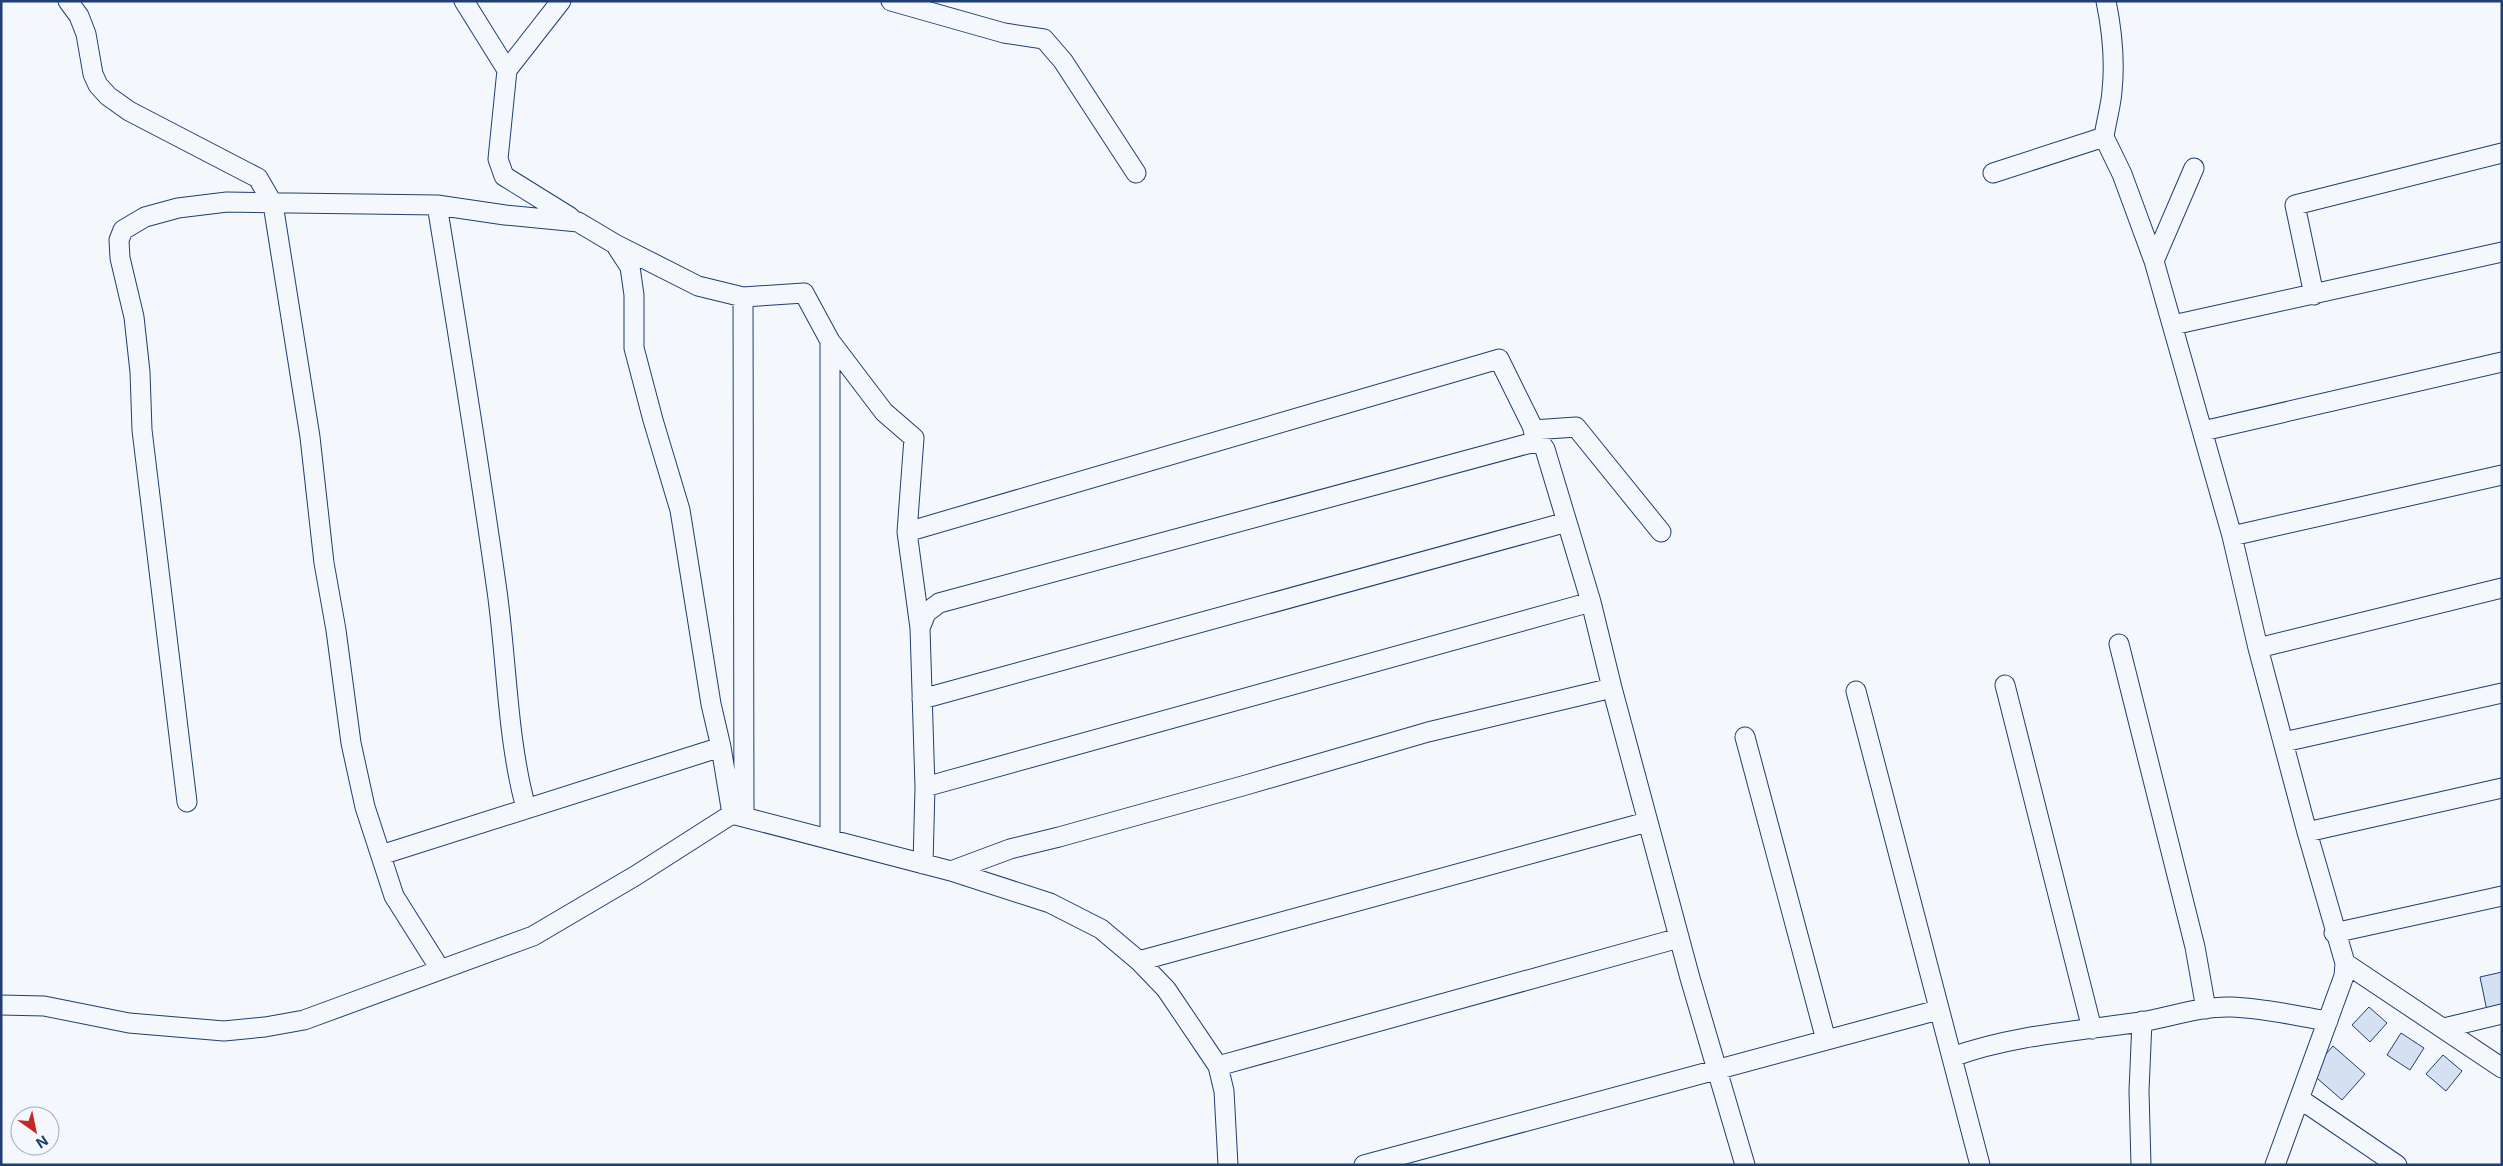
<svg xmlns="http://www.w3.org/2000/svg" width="2503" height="1166" font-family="Inter,sans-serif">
	<rect width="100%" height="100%" fill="#f4f7fb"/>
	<!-- building -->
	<path fill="#d5e0f0" stroke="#1d3f73" d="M2502 972V1007L2487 1011 2480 977Z
		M2369 1007 2387 1023 2370 1042 2352 1025Z
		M2401 1033 2424 1048 2410 1070 2387 1055Z
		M2333 1046 2365 1074 2342 1100 2310 1072Z
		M2443 1055 2462 1071 2446 1091 2426 1074Z"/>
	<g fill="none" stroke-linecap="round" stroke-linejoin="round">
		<!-- street casing -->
		<g stroke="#1d3f73" stroke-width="21">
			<path id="street" d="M68 1 79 16 86 34 93 74 98 85 108 96 129 111 258 178 273 204 310 437 324 563 336 630 351 743 365 807 394 896 440 969
				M464 1 507 70 498 159 504 176 570 217
				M891 1 1004 33 1044 39 1063 61 1136 173
				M507 70 561 1
				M2104 137C2106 122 2111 106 2112 91 2115 62 2112 30 2106 1
				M1993 173 2104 137 2122 174 2154 261 2232 536 2258 648 2307 832
				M437 205C458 333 479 462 497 591 507 662 507 739 526 808
				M615 244 698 286 743 297 804 293 830 341 884 412 914 438 907 532
				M2154 261 2194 168
				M2314 295 2295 205 2502 153
				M743 297 744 817
				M2173 325 2502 252
				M830 341V839
				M1533 430 1576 427 1661 532
				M2203 431 2502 362
				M2232 536 2502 475
				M920 628 907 532 1499 359 1540 442
				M2119 644 2195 947 2206 1009
				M2258 648 2502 588
				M2005 685 2092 1029
				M1856 691 1980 1165
				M922 699 1567 522
				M1745 737 1826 1040
				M2284 742 2502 693
				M925 787 1591 602
				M187 802 142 430 140 372 134 317 120 258 119 240 123 230 145 217 178 208 227 202 437 205 505 215 578 222 615 244 630 267 634 295V348L653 420 680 510 711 704 721 747 732 814
				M381 855 721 747
				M923 864 925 787 920 628 926 613 939 603 1527 444 1540 442 1545 449 1591 602 1612 688
				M951 871 1010 849 1059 837 1246 785 1428 732 1612 688 1690 978 1745 1165
				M2334 933 2502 896
				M1139 961 1647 822
				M2345 963 2502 1068
				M1 1005 44 1006 129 1023 224 1031 265 1027 304 1020 533 936 635 876 732 814 951 871 1050 903 1101 929 1139 961 1166 989 1218 1066 1224 1091 1228 1165
				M2444 1028 2502 1014
				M1952 1057C2013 1035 2077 1031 2141 1022 2170 1017 2201 1006 2231 1007 2264 1008 2296 1016 2328 1021
				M1218 1066 1679 938
				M2300 1099 2397 1165
				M1364 1165 1938 1010
				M2141 1165 2139 1091 2142 1021
				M2275 1165 2344 976 2345 963 2307 832 2502 788"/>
		</g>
		<!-- street -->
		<use href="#street" stroke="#f4f7fb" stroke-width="19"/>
	</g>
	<!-- border -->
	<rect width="2503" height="1166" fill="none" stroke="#1d3f73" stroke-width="5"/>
	<!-- north arrow -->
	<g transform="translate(35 1131) rotate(147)"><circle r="24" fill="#f4f7fb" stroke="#9eadc5"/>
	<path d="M0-4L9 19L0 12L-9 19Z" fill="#c62828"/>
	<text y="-8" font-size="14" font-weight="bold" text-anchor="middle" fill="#1d3f73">N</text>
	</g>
</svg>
